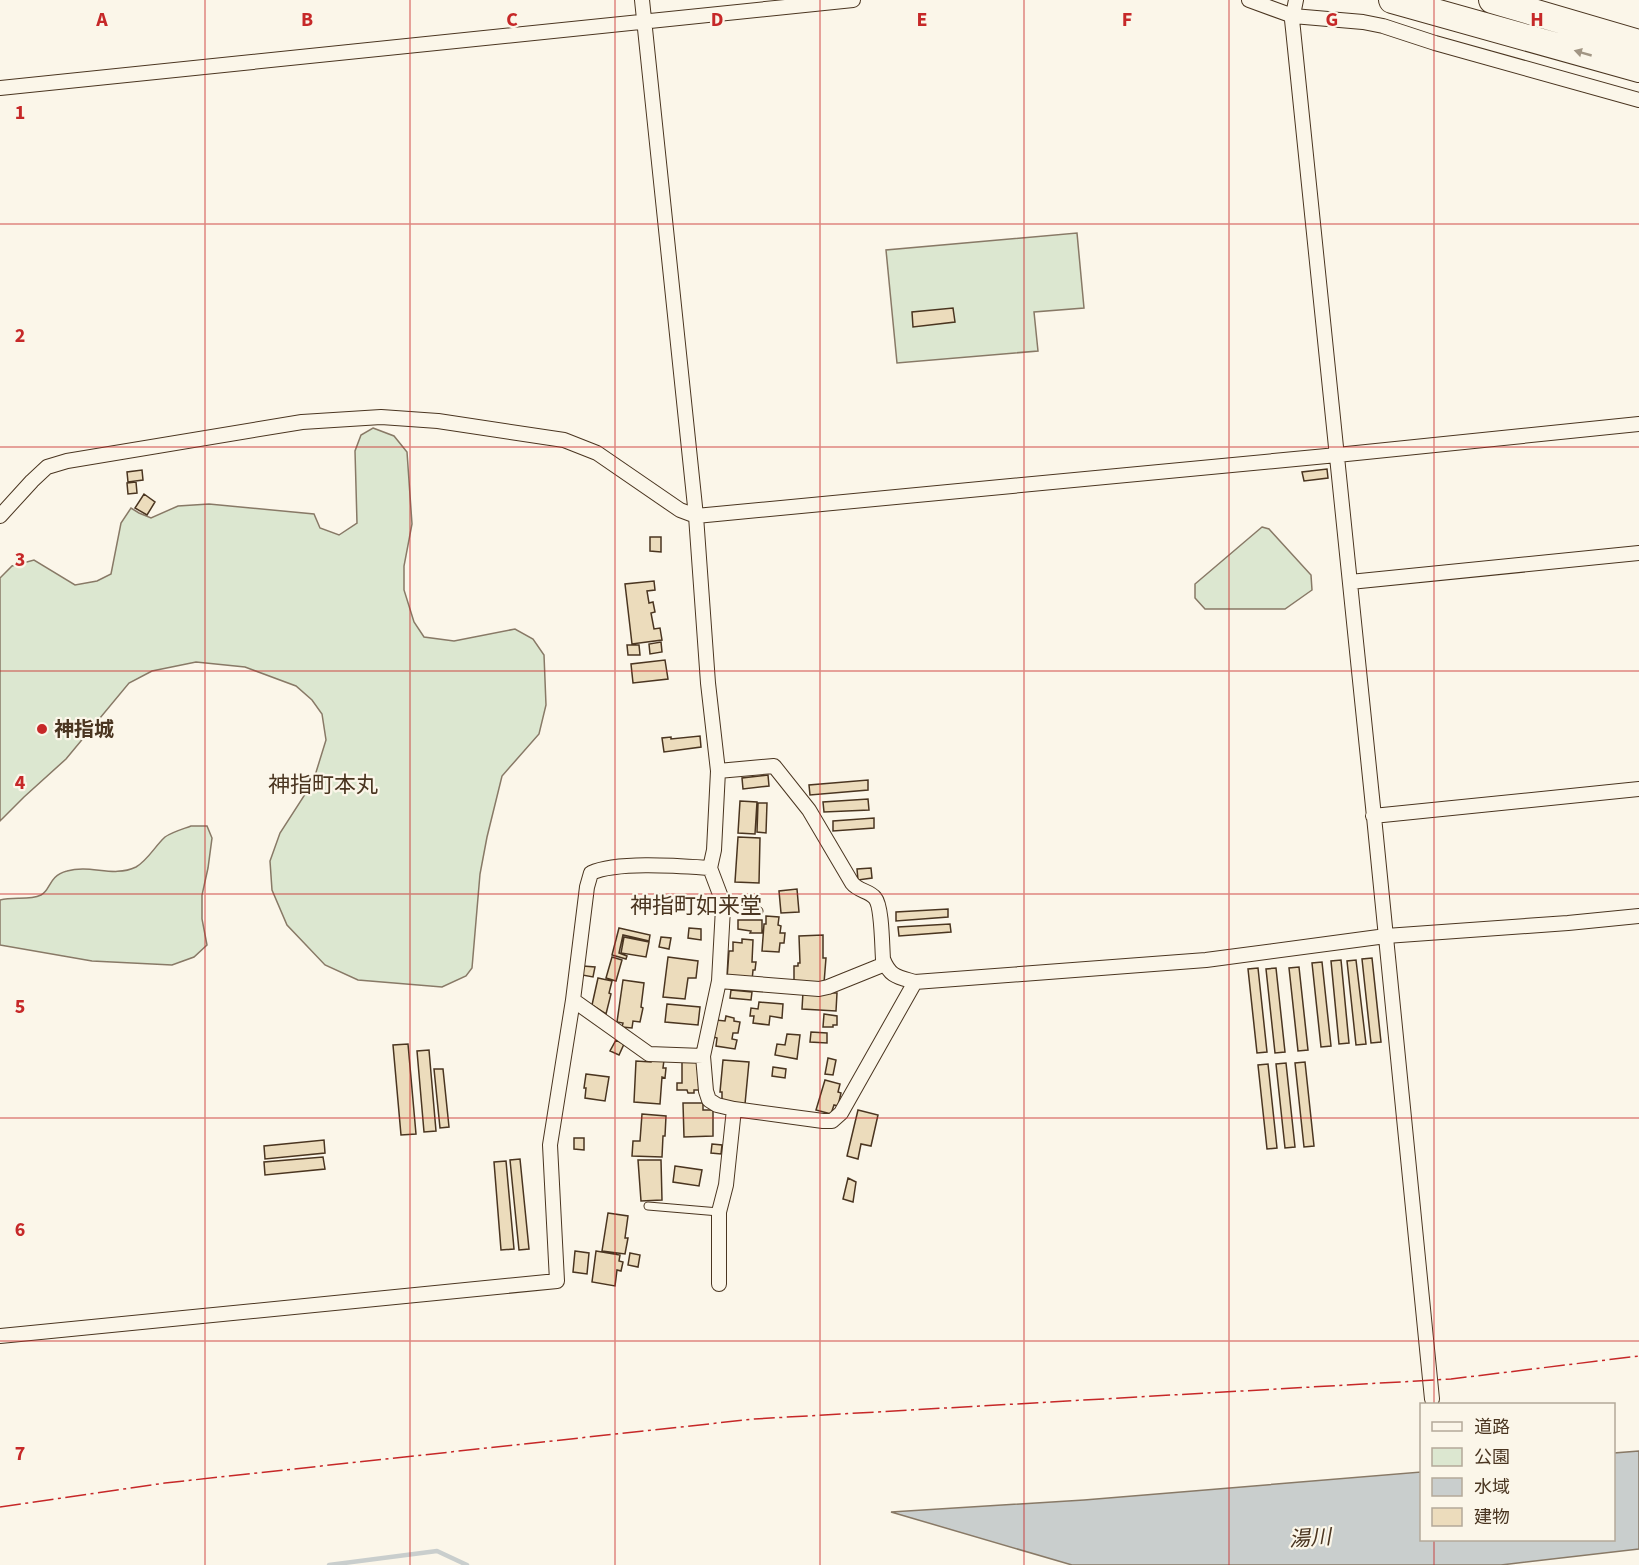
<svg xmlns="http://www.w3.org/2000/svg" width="1639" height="1565" font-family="'Source Sans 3','Noto Sans JP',sans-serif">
	<rect width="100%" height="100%" fill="#fbf6e9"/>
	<!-- green -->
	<path fill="#dce7d0" stroke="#887966" stroke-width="1.5" d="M1077 233 1084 308 1034 312 1038 351 897 363 886 250Z
		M373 428 394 436 407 452 412 524 404 566V590L414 622 424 637 454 641 515 629 533 639 544 655 546 705 539 734 502 776 487 837 480 874 472 968 466 976 442 987 358 980 325 965 287 925 272 890 270 861 280 833 313 782 326 740 322 714 312 700 296 686 245 667 196 662 152 671 129 683 66 759 24 797 0 821V578L12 566 34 560 75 585 97 581 111 574 121 523 131 508 139 513 151 518 178 506 209 504 314 514 320 528 339 535 357 523 355 451 361 435Z
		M1262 527 1269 529 1311 575 1312 590 1285 609H1205L1195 598V584Z
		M191 826H207L212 838 208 868 202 895V919L207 945 194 957 172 965 92 961 0 945V900C14 896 28 901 41 895 51 890 48 876 67 871 91 864 113 878 136 867 148 860 155 846 165 837 172 832 183 829 191 826Z"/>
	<!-- water -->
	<path fill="#c9cecd" stroke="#887966" stroke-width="1.5" d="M1639 1451V1549L1501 1565H1072L891 1512 1084 1500 1421 1472 1422 1540H1614V1453Z"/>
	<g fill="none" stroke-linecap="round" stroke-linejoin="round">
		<!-- stream -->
		<path stroke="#c9cecd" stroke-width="4.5" d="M329 1565 437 1551 467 1565"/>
	</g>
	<!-- building -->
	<path fill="#ecdcbc" stroke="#4a3520" stroke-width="1.5" d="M953 308 955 322 913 327 912 312Z
		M1327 469 1328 478 1304 481 1302 472Z
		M142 470 143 480 128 482 127 472Z
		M136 482 137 493 128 494 127 483Z
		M144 494 155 502 147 515 135 508Z
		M650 537H661V552L650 551Z
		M654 581 655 590 647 591 649 603 653 602 655 612 651 613 654 629 660 628 662 640 632 644 625 584Z
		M661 642 662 652 650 654 649 644Z
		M627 645H639L640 655H628Z
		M665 660 668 679 633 683 631 664Z
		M700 736 701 747 664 752 662 738 671 737V739Z
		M768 775 769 786 743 789 742 778Z
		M868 780V790L810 795 809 785Z
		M868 799 869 810 824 812 823 802Z
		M740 801 757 802 755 834 738 833Z
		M758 803H767L766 833 757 832Z
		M874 818V828L833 831V821Z
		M738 837 760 838 759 883 735 882Z
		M871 868 872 878 858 880 857 869Z
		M797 889 799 912 781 913 779 891Z
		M948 909V917L896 921V912Z
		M766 916 779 917 778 925 781 926 780 933H785L784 943H780L779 952 762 951 764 924H766Z
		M738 920H762V933H750L751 931 738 929Z
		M950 924 951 932 899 936 898 927Z
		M619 928 650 935 649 941 623 935 619 953 627 956 626 959 612 955Z
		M689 928 701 929V940L688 938Z
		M823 935V958H826L824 983 794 984V966H798V963H800L799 936Z
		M624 937 649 942 646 957 621 953Z
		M661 937 671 938 669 949 659 947Z
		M742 939 753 940 752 962H756L755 970H753L752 981 727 979 729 951H733V942L742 943Z
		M612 957 622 960 616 981 606 978Z
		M668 957 698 961 696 978H688L685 999 663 997Z
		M1372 958 1381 1042 1371 1043 1362 959Z
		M1341 960 1349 1043 1339 1044 1331 961Z
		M1356 960 1366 1044 1356 1045 1347 961Z
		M1322 962 1331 1046 1321 1047 1312 963Z
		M583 966 595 967 593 977 582 975Z
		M1299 967 1308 1050 1298 1051 1289 968Z
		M1258 968 1267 1052 1257 1053 1248 969Z
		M1276 968 1285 1052 1275 1053 1266 969Z
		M598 978 612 981 609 993 611 994 606 1014 592 1005Z
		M623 980 644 983 641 1007 643 1008 640 1022 633 1021 632 1028 622 1027 623 1023 617 1022Z
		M731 990 752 992 751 1000 730 998Z
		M803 992 837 993 836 1011 802 1009Z
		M759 1002 783 1004 782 1018 770 1016 769 1025 753 1023 754 1016H750L751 1008 758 1009Z
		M667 1004 700 1007 698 1025 665 1022Z
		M824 1014 837 1016V1025H833V1027H823Z
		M726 1016 734 1018V1021L740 1022 738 1033H733L732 1039 737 1040 735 1049 716 1046 717 1038 714 1037 716 1020 725 1021Z
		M811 1032 827 1033V1043L810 1042Z
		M787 1034 800 1035 797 1059 775 1055 777 1044 785 1045Z
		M616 1040 624 1044 619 1055 610 1051Z
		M408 1044 416 1134 401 1135 393 1045Z
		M429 1050 436 1131 424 1132 417 1051Z
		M828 1058 836 1060 833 1075 825 1074Z
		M651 1059 664 1060 663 1068H666L665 1078 662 1077 660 1104 634 1102 636 1061 651 1062Z
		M682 1059H697V1069H700V1090H694V1093H688L687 1090H677V1083H682Z
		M723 1060 749 1062 745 1104 722 1102V1092H720Z
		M1305 1062 1314 1146 1304 1147 1295 1063Z
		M1286 1063 1295 1147 1285 1148 1276 1064Z
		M1268 1064 1277 1148 1267 1149 1258 1065Z
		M773 1067 786 1069 785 1078 772 1076Z
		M434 1069H443L449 1127 440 1128Z
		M586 1074 609 1077 605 1101 585 1098 586 1088H584Z
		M825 1080 840 1084 838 1092 841 1093 838 1106 834 1105 831 1114 816 1110Z
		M683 1103H703V1110H713V1136L684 1137Z
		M858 1110 878 1115 871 1146 861 1144 858 1159 847 1156Z
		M642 1114 666 1116 665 1136H663L662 1157 632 1156 633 1141H640Z
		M574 1138H584V1150L574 1149Z
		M324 1140 325 1153 265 1159 264 1146Z
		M712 1144 722 1145 721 1154 711 1153Z
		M323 1157 325 1169 265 1175 264 1162Z
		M520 1159 529 1249 519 1250 510 1160Z
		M638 1160H661L662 1200 641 1201Z
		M506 1161 514 1249 501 1250 494 1162Z
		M675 1166 702 1170 699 1186 673 1182Z
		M848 1178 856 1182 853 1202 843 1199Z
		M608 1213 628 1216 625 1238H628L625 1254 602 1251Z
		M575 1251 589 1253 587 1274 573 1272Z
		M596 1251 620 1255 619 1261 623 1262 621 1271 617 1270 615 1286 592 1282Z
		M630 1253 640 1255 638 1267 628 1265Z"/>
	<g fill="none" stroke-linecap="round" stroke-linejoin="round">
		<!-- lane casing -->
		<g stroke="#4a3520" stroke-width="9">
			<path id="lane" d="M722 907 759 911
				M648 1206 719 1212"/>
		</g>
		<!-- street casing -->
		<g stroke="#4a3520" stroke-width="16">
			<path id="street" d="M1249 0 1293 16 1363 22 1383 26 1435 43 1639 100
				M1296 0 1292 20 1293 29C1341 486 1387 942 1432 1399
				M0 88 853 0
				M0 516 32 481 47 467 67 461 302 422 381 417 438 421 564 440 597 453 680 510 696 516 1337 455 1639 424
				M1350 582 1639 553
				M718 771 774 766 809 810 852 883C858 891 870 891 875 898 882 906 882 946 883 959 890 977 898 977 915 982L1206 960 1386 936 1568 923 1639 916
				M1373 816 1639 789
				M710 868 721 897 723 908 719 981 703 1056 706 1091 709 1100 717 1105 734 1109 726 1185 719 1212V1284
				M719 981 819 989 828 987 885 964
				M573 1000 649 1054 703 1056
				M734 1109 823 1121H832L841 1113 915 982
				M0 1336 557 1281 550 1145 573 1000 587 887 591 873C617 861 680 866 710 868L714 850 718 771 708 683 696 516 642 0"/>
		</g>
		<!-- highway casing -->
		<g stroke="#4a3520" stroke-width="28">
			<path id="highway" d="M1392 0 1639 69
				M1492 0 1639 43"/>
		</g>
		<!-- lane -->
		<use href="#lane" stroke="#fbf6e9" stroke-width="7"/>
		<!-- street -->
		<use href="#street" stroke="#fbf6e9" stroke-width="14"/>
		<!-- highway -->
		<use href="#highway" stroke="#fbf6e9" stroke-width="26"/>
		<!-- power -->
		<path stroke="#c62828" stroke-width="1.5" stroke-dasharray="21 4.5 3 4.5" stroke-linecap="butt" d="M0 1507 165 1483 754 1419 1451 1379 1639 1356"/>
	</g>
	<!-- one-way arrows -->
	<defs><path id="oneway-solid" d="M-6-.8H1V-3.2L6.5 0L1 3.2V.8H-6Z" transform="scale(1.5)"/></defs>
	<use fill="#a29684" href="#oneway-solid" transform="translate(1583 53) rotate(-164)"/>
	<!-- grid -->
	<path fill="none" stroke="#c62828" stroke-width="1.5" stroke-opacity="0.55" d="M205 0V1565M410 0V1565M615 0V1565M820 0V1565M1024 0V1565M1229 0V1565M1434 0V1404M0 224H1639M0 447H1639M0 671H1639M0 894H1639M0 1118H1639M0 1341H1639M1434 1540V1565"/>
	<!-- markers -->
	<circle fill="#c62828" stroke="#fbf6e9" stroke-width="2" cx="42" cy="729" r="6"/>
	<g text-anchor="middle" stroke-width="4.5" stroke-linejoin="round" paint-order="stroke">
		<!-- poi labels -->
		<g font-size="20" font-weight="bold" fill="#4a3520" stroke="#fbf6e9" text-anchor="start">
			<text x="54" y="736">神指城</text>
		</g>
		<!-- water labels -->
		<g font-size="21" font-style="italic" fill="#4a3520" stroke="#fbf6e9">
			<text transform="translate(1310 1538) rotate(-4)" y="7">湯川</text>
		</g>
		<!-- quarter labels -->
		<g font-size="22" fill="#4a3520" stroke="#fbf6e9">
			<text x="323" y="792">神指町本丸</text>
			<text x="696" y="913">神指町如来堂</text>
		</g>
	</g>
	<g font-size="20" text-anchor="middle" font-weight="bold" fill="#c62828" stroke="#fbf6e9" stroke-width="4.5" stroke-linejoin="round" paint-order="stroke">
		<text x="102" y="26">A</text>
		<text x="307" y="26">B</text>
		<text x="512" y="26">C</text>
		<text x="717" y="26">D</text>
		<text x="922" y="26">E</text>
		<text x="1127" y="26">F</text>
		<text x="1332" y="26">G</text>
		<text x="1537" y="26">H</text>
		<text x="20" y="119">1</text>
		<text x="20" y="342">2</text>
		<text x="20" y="566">3</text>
		<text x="20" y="789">4</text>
		<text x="20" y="1013">5</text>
		<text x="20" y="1236">6</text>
		<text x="20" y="1460">7</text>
	</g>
	<!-- legend -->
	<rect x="1420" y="1403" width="195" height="138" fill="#fbf6e9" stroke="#b4a999" stroke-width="1.5"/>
	<rect x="1432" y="1422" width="30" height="9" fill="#fbf6e9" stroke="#b4a999" stroke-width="1.5"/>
	<text x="1474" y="1433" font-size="18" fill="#4a3520">道路</text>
	<rect x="1432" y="1448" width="30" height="18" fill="#dce7d0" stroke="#b4a999" stroke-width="1.5"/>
	<text x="1474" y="1463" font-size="18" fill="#4a3520">公園</text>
	<rect x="1432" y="1478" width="30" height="18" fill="#c9cecd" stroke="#b4a999" stroke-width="1.5"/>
	<text x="1474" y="1493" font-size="18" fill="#4a3520">水域</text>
	<rect x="1432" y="1508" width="30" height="18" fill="#ecdcbc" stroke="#b4a999" stroke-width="1.5"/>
	<text x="1474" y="1523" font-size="18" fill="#4a3520">建物</text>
</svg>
